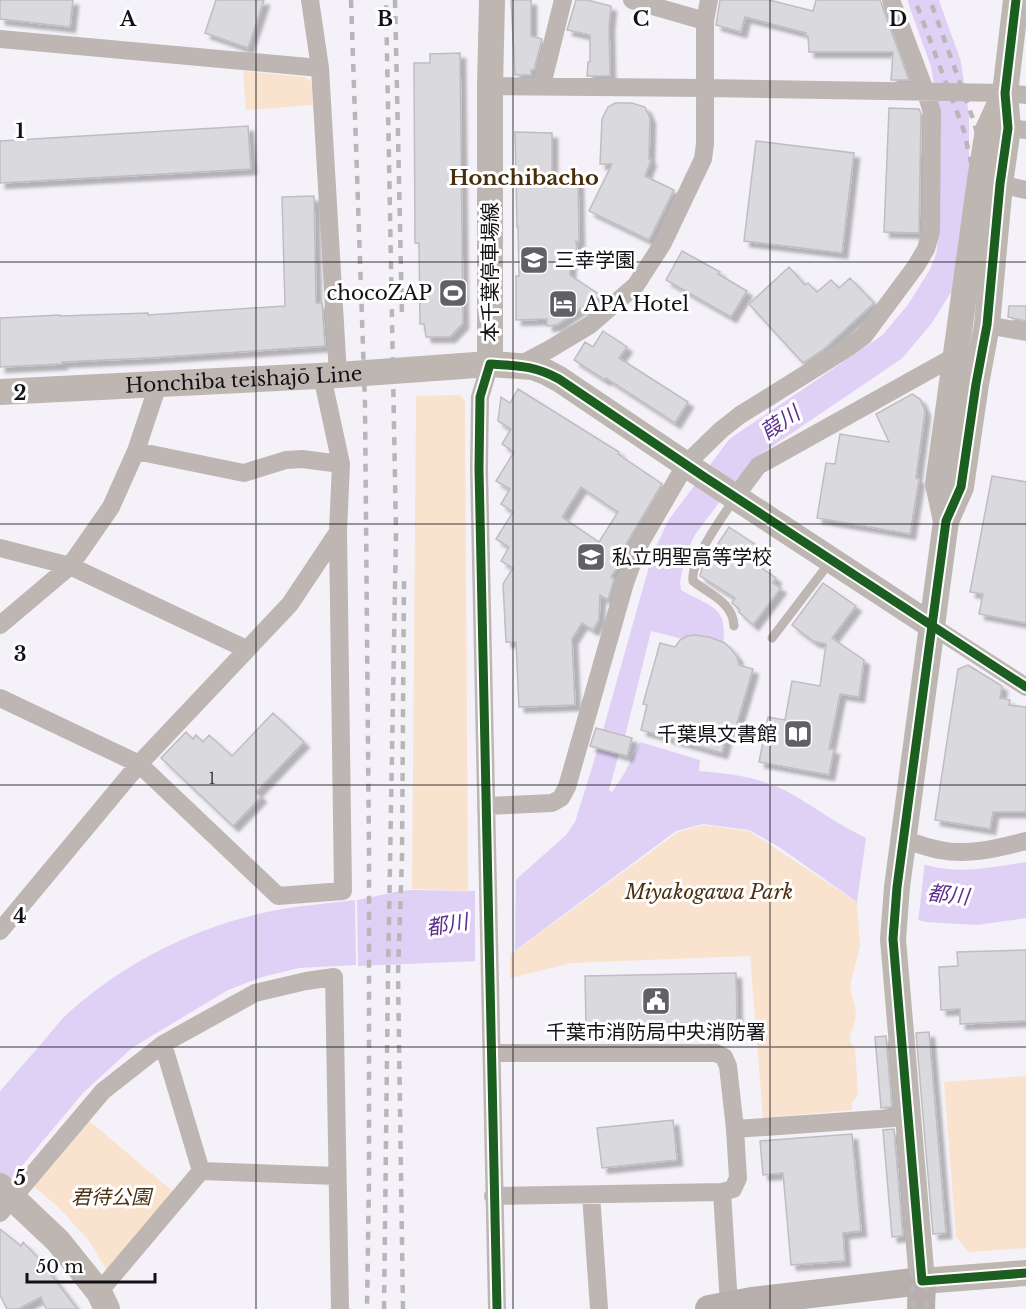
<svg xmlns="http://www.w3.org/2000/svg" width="1026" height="1309" font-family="'Libre Baskerville','Noto Sans JP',serif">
	<defs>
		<filter id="shadow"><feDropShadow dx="5.5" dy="5.5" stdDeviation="1.5" flood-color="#0004"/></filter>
	</defs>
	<rect width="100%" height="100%" fill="#f4f2f8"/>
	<!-- green -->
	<path fill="#fae3ce" d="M243 71 305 77 312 83 313 105 246 110Z
		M460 395 465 401 468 891 412 889 416 396Z
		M704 825 749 831 857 902 860 946 850 986 856 1013 855 1021 850 1036V1042L855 1048 858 1094 852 1104V1110L763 1118 750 956 572 963 510 978V955L678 832Z
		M1026 1076V1248L969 1252 956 1237 944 1082Z
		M87 1119 175 1193 107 1271 89 1241 59 1208 33 1186Z"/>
	<!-- water -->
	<path fill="#dfd0f6" d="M682 510 699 521 692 534 690 546 682 571 680 582 681 590C712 608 730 606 722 649L651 631 625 736 603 730 650 563 664 536Z
		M640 742 700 760 699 771C725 773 751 776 775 786 797 795 815 809 835 821 856 834 878 844 901 853 910 858 920 864 930 866 962 874 995 867 1026 862V918L977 925 925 922 857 902 779 847 749 830 703 824 676 831 512 953 478 961 358 966 357 900C375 897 394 891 413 890 446 889 479 896 511 884L566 835 575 822 598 748 619 754 609 790 612 792 624 774Z
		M355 900 356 965 299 968 262 977 228 990 163 1029 132 1048 83 1093 0 1192V1091C14 1075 28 1059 42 1043 49 1034 56 1026 63 1018 122 962 202 923 282 909 306 905 331 903 355 900Z"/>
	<!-- pier -->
	<path fill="#f4f2f8" d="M866 838 925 861 918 923 857 902Z
		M516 875 515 952 475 963V889L500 885 510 881Z"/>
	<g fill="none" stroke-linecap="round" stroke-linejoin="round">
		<!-- river -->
		<path stroke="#dfd0f6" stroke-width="30" d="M670 552 682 527 740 450 892 347 919 315 943 277 951 257 954 229V116L946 64 923 0"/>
	</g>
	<!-- building -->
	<path fill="#dad9de" stroke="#bfbdc2" stroke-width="1.5" fill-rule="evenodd" filter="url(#shadow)" d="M0 0H73L70 27 0 19Z
		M216 0H264L248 48 205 33Z
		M511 0H531V36L542 39 534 70H531V75H515Z
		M576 0H587L611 6 609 26 610 76H587L588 62H590V35L567 30Z
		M720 0H769L813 11 816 0H880L909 80H891L893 52H809L808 36 805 35 806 33 745 17 741 32 716 25Z
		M460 53 463 323 450 337H426L424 324H420L419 243H415L414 63H430V54Z
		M615 103H632L645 107 650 118 649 159 651 160 645 176 674 190 649 240 589 211 612 164H600L602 119 608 107Z
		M889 108 919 109 921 114 919 233 884 232Z
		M248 126 251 169 0 183V141Z
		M515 132 552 133V174H557V179H578L579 242 576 241 577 252 571 253 570 275 600 295 557 325 547 326V319L516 320V276H519L518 227H517Z
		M756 141 854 153 842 253 744 241Z
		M314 196 316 303H322L325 346 149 358 62 362V364L0 367V318L60 315V316L148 313V315L285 306 282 197Z
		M682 251 720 272 718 274 747 291 731 317 666 280Z
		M789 267 805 285 808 283 817 292 831 280 839 288 850 278 874 303 823 350 803 363 749 304Z
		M1009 306H1026V321L1008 317Z
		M603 331 627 347 619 358 688 402 675 423 606 378 605 380 574 360 585 342 593 347Z
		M518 389 619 452 618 454 662 484 625 546 626 547 621 561 611 577 614 579 608 600 600 595 599 620 593 630 582 623 572 639 575 705 519 707 516 642H506L503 584 513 568 501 561 509 547 496 539 513 512 501 504 510 489 496 481 514 452 502 444 511 429 498 421 501 397 510 403ZM581 487 618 512 599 542 562 517Z
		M912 394 920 399 925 411 916 478 919 479 910 534 817 518 826 463 835 464 840 434 889 442 876 414Z
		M992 476 1026 482V623L979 614 983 594 970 592Z
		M729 527 765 551 756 564 776 578 773 583 781 588 753 625 739 612 740 610 732 603 735 598 700 576 702 568Z
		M823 583 856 606 832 638 864 660 859 697 840 694 829 749H834L829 775 759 762 768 717 785 720 792 681 820 686 826 644 813 641 792 625Z
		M695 635 709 637 725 643 732 650 737 657 739 665 753 669 735 730 729 728 722 753 641 730 647 705 643 704 660 643 675 647 680 640 687 636Z
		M968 665 1002 686 1000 698 1010 700 1009 705 1026 707V812H993L990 829 935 820 958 669Z
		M273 713 304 742 256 792 261 797 233 826 161 758 186 732 193 739 196 735 203 742 209 735 232 756Z
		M596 728 632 738 627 756 590 746Z
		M1026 950V1021L960 1024V1009L941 1010 939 967 958 966 957 952Z
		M736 973 737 1022 586 1025 585 976Z
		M929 1032 946 1233 933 1234 916 1033Z
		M886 1036 892 1107 881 1108 875 1037Z
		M673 1120 677 1160 602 1168 597 1128Z
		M894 1129 903 1236 892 1237 883 1130Z
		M852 1134 861 1231 843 1233 845 1261 791 1265 783 1173 763 1175 760 1141Z
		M0 1229 21 1246 23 1242 41 1261 77 1309H46L41 1297 18 1309H7L0 1295Z"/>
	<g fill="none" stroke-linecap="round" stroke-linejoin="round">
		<!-- lane -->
		<path stroke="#bdb6b2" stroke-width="9" d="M734 626C733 602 710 595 693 581 690 561 723 516 735 498
			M772 638 830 562"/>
		<!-- street -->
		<path stroke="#bdb6b2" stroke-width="18" d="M310 0 320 68 338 375
			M632 0 705 21
			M0 39 320 68
			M542 85 563 0
			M490 86 706 88 1005 93 1026 95
			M1008 128 1026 130
			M1000 184 1026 190
			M987 325 1026 332
			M490 364 480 397 479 469 497 1309
			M518 366 550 349 590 325 636 285 663 243 703 159 705 144V21L709 0
			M136 451 244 473 286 460 302 459 341 464
			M735 497 758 466 957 355
			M0 548 70 566 246 649
			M0 625 70 566 111 507 136 451 158 385
			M932 626 1026 687
			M0 698 139 764 278 896 343 891 338 532 341 464 322 376
			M486 806 552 803 561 798 567 787 625 583 639 545 686 464 721 430 740 415 849 347 864 336 916 266 926 249 931 231 932 112 926 93 891 0
			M903 839C915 843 928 848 940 850 969 856 998 848 1026 841
			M0 931 139 764 290 604 338 532
			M163 1044 201 1171
			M492 1053H716L724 1057 728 1066 735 1129 738 1178 733 1189 722 1192 493 1196
			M735 1129 908 1117
			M722 1192 729 1305
			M591 1195 599 1309
			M0 1213 103 1091 163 1044 255 993 306 981 334 977 340 1309
			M99 1292 201 1171 337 1176"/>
		<!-- secondary -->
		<g stroke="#bdb6b1" stroke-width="26">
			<path d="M1016 0 1005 93 1008 128 1000 184 987 325 976 384 961 487 946 521 897 887 893 939 922 1281 1026 1273"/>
			<path d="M490 364V86L492 0"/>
			<path id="s1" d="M0 392 338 375 490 364 533 367 546 372 559 379 703 476 932 626"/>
			<path d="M946 521 938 484 980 180 988 130 1003 97"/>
			<path d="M0 1186 58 1241 99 1292 107 1309"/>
		</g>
		<!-- primary -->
		<path stroke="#b6afab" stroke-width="28" d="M709 1309 752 1301 922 1281 921 1309"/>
		<!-- rail -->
		<path stroke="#b8b6b6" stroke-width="4.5" stroke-dasharray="8 8" stroke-linecap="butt" d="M351 0 365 405 369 856V1179L367 1309
			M395 0 402 316
			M384 1309 388 975 396 532 386 0
			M403 1309 398 973 402 857 404 580
			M914 1309 888 947 889 886 953 412 976 246 978 218 974 176 964 131 915 0
			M927 1309 909 1030 901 948V924L907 856 990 246 991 216 987 170 973 119 930 0"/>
		<!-- cycleway casing -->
		<g stroke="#fefefe" stroke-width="13">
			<path id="cycleway" d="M1016 0 1005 93 1008 128 1000 184 987 325 976 384 961 487 946 521 897 887 893 939 922 1281 1026 1273
				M497 1309 479 469 480 397 490 364C518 366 534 365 559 379L703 476 1026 687"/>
		</g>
		<!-- cycleway -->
		<use href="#cycleway" stroke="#1b5e20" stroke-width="9"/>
	</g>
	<!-- grid -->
	<path fill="none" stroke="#121115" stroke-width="1.5" stroke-opacity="0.55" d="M256 0V1309M513 0V1309M770 0V1309M0 262H1026M0 524H1026M0 785H1026M0 1047H1026"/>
	<!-- icons -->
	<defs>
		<g id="school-square" transform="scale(1.5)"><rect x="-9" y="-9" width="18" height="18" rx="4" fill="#616064" stroke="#fefefe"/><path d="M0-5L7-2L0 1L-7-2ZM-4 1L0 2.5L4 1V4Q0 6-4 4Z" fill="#fff"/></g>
		<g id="stadium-square" transform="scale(1.5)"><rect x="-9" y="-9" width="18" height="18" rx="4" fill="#616064" stroke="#fefefe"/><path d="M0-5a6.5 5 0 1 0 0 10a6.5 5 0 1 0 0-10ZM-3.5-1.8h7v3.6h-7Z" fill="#fff"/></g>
		<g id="hotel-square" transform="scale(1.5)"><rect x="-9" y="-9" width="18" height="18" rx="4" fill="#616064" stroke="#fefefe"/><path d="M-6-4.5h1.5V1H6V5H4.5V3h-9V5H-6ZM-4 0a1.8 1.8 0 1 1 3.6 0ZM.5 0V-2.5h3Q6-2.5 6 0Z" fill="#fff"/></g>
		<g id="library-square" transform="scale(1.5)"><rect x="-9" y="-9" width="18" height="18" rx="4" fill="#616064" stroke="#fefefe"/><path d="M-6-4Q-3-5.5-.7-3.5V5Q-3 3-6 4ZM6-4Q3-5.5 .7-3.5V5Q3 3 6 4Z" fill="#fff"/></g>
		<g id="civic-square" transform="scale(1.5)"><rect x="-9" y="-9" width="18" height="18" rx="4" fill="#616064" stroke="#fefefe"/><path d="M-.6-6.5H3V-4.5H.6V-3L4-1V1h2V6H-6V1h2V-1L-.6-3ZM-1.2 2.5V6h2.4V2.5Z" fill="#fff"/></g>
	</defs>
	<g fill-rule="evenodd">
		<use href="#school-square" x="534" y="260"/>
		<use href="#stadium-square" x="453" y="293"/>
		<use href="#hotel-square" x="563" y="304"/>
		<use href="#school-square" x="591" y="557"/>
		<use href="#library-square" x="798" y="734"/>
		<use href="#civic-square" x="656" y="1001"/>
	</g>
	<g text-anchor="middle" stroke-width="6" stroke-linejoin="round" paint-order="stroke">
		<!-- number labels -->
		<g font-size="16" fill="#444347">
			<text x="212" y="784">1</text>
		</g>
		<!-- poi labels -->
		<g font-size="20" fill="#121115" stroke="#fefefe" text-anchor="start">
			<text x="555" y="267">三幸学園</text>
			<text x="432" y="300" text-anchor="end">chocoZAP</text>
			<text x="584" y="311">APA Hotel</text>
			<text x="612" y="564">私立明聖高等学校</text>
			<text x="777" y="741" text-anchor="end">千葉県文書館</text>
			<text x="656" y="1039" text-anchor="middle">千葉市消防局中央消防署</text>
		</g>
		<!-- street labels -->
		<g font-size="20" fill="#121115" stroke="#fefefe">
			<text transform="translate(490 272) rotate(-90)" y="7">本千葉停車場線</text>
			<text dy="7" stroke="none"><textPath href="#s1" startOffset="244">Honchiba teishajō Line</textPath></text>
		</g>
		<!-- park labels -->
		<g font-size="20" font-style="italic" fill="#4d3211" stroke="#fefefe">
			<text x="709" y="899">Miyakogawa Park</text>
			<text x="111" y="1204">君待公園</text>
		</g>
		<!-- neighbourhood labels -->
		<g font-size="21" font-weight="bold" fill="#482e0d" stroke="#fefefe">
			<text x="524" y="185">Honchibacho</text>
		</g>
		<!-- water labels -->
		<g font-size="21" font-style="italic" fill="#5d2e8e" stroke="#fefefe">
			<text transform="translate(780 423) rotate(-34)" y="7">葭川</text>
			<text transform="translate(948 895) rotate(6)" y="7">都川</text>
			<text transform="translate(447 925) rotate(-10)" y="7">都川</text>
		</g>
	</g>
	<g font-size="20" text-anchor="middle" font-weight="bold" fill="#121115" stroke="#fefefe" stroke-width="6" stroke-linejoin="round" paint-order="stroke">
		<text x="128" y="26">A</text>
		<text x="385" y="26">B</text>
		<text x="641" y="26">C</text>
		<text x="898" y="26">D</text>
		<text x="20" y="138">1</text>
		<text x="20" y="400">2</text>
		<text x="20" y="661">3</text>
		<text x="20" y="923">4</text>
		<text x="20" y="1185">5</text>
	</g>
	<!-- scale -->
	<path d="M27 1273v9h128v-9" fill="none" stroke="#121115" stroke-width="3"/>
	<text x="36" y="1273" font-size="18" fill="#121115" stroke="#fefefe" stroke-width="4.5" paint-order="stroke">50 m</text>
</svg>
